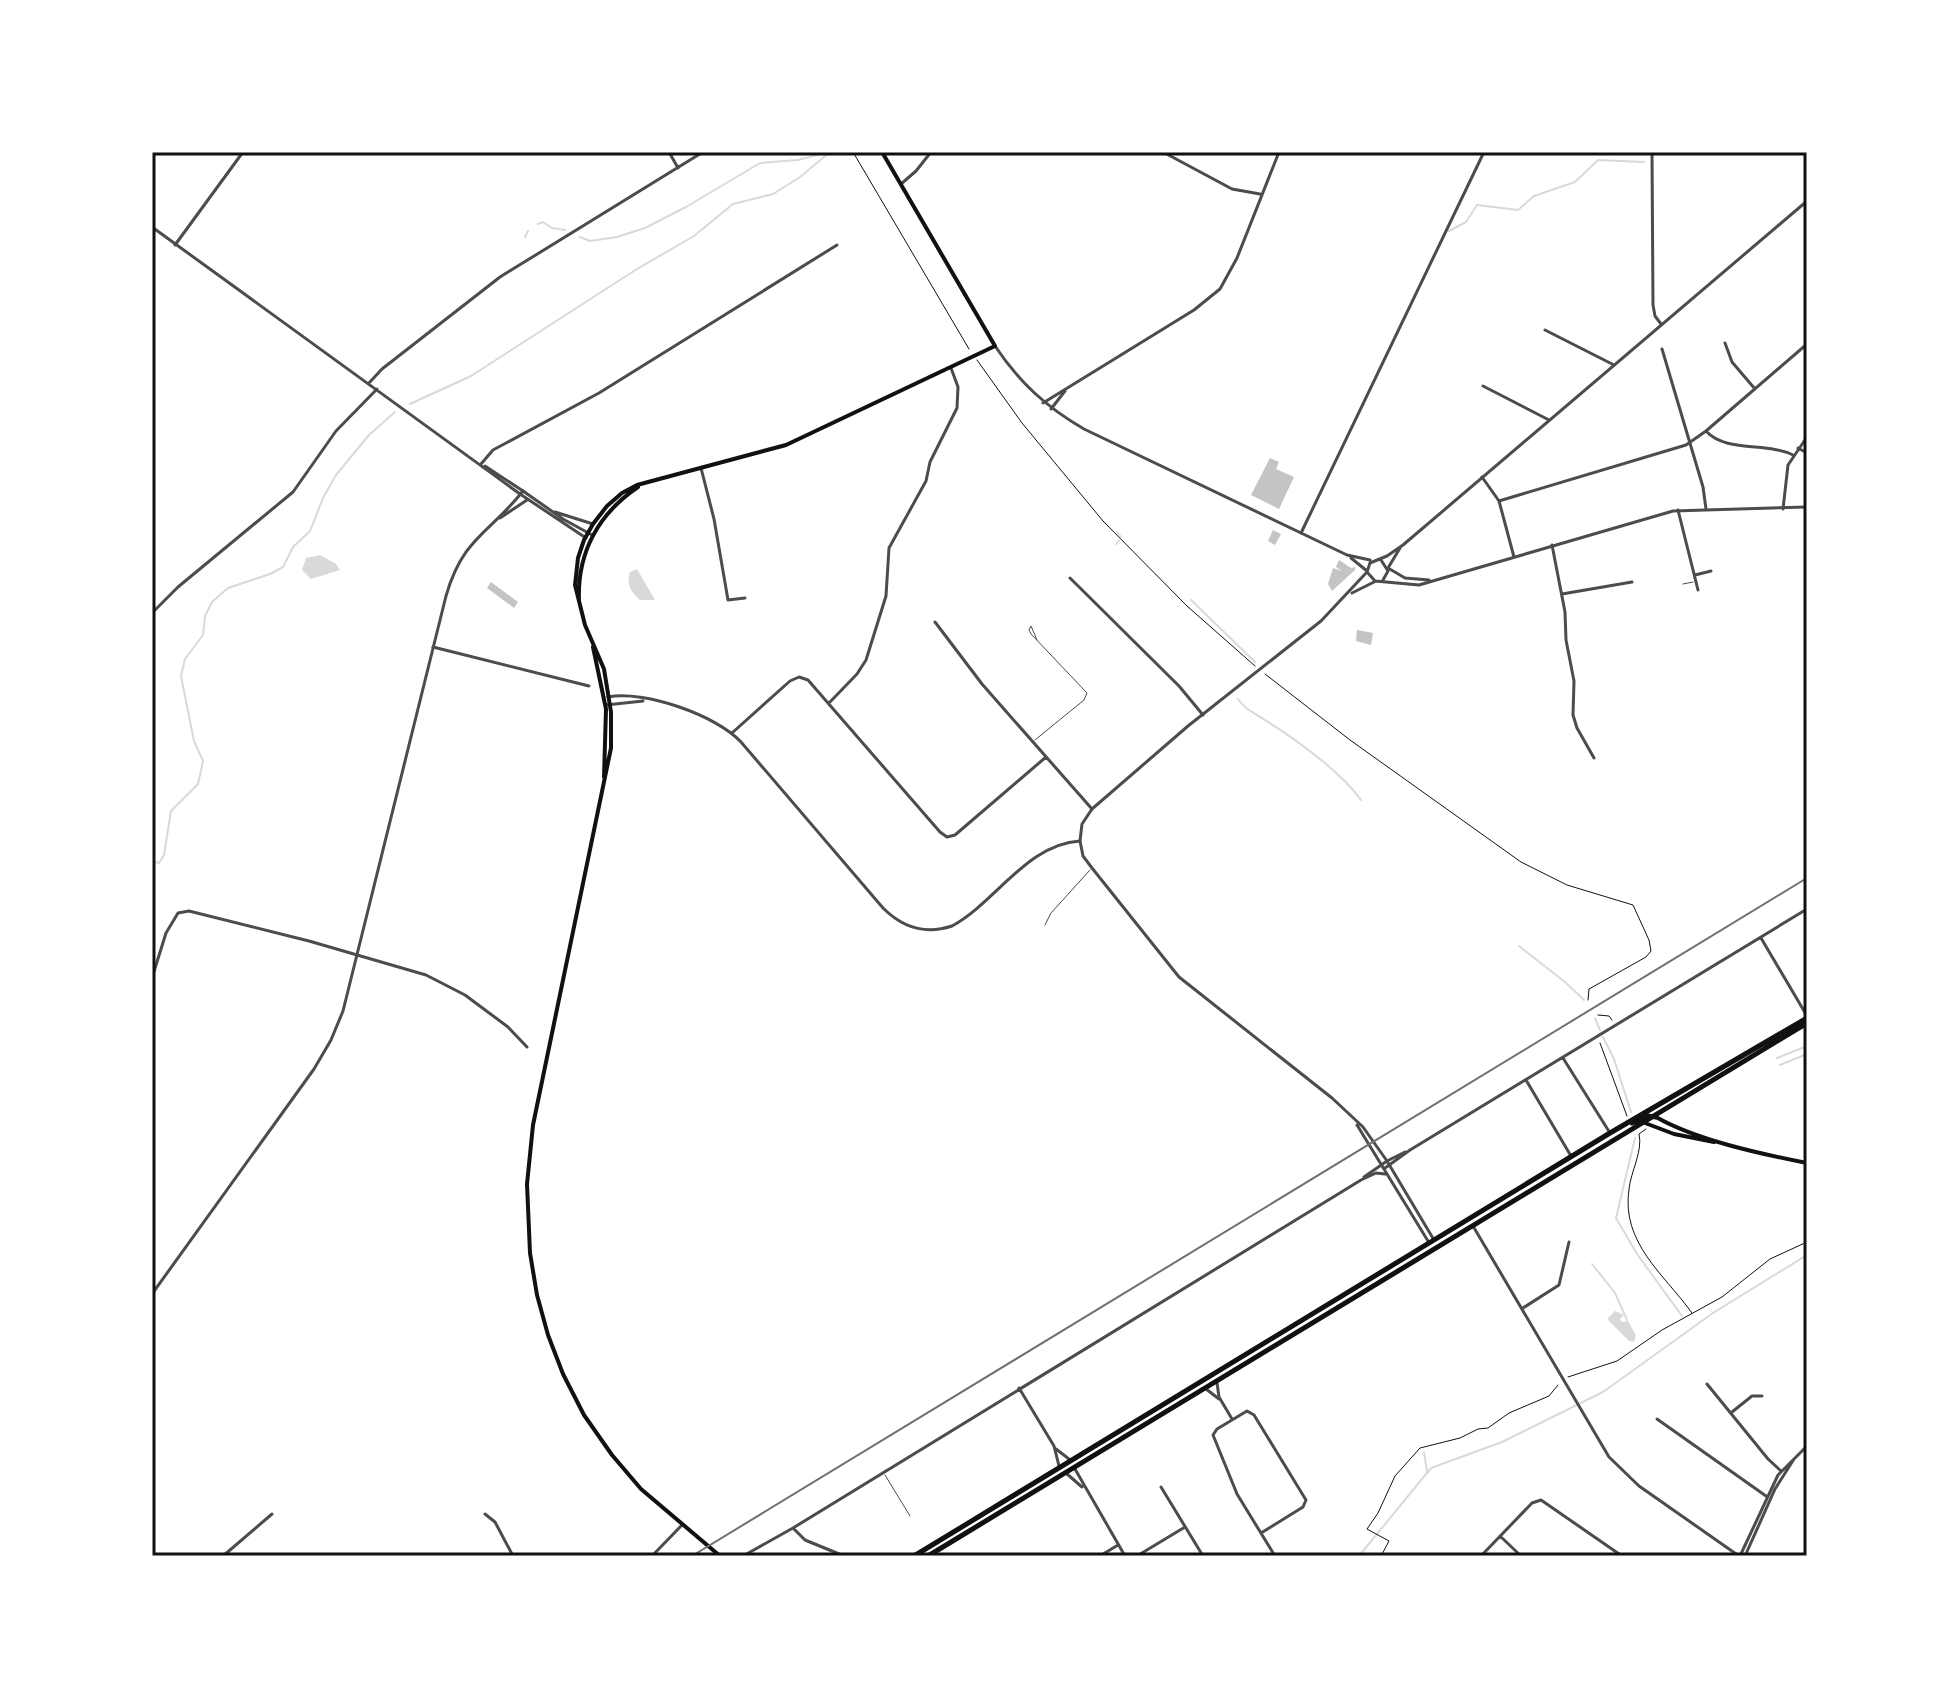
<svg xmlns="http://www.w3.org/2000/svg" width="1959" height="1708" font-family="'Archivo Narrow',sans-serif">
	<rect width="100%" height="100%" fill="#fff"/>
	<!-- water -->
	<path fill="#d9d9d9" d="M320 555 336 564 340 570 311 579 302 570 306 558Z
		M637 569 655 600H640C631 592 626 585 630 572Z
		M1615 1311 1624 1315 1620 1319 1622 1322 1628 1321 1636 1335 1634 1342 1629 1341 1609 1321 1608 1318Z"/>
	<g fill="none" stroke-linecap="round" stroke-linejoin="round">
		<!-- stream -->
		<path stroke="#d9d9d9" stroke-width="2" d="M538 224 543 222 552 228 565 230
			M1449 231 1466 222 1477 205 1518 210 1534 196 1575 182 1598 160 1644 162
			M525 237 528 231
			M580 237 590 241 617 237 645 228 686 207 760 163 798 160 828 152
			M410 404 471 376 637 269 694 236 733 204 773 194 800 177 830 152
			M1117 532 1121 537
			M1116 544 1119 540
			M1191 600 1255 662
			M1238 699C1245 710 1257 714 1268 722 1298 741 1341 772 1361 800
			M152 861 159 863 164 855 171 811 198 784 203 761 194 741 181 676 185 659 203 635 205 616 212 602 228 588 270 574 283 567 293 547 310 531 323 498 336 475 369 435 395 412
			M1519 946 1565 982 1584 1000
			M1595 1018 1600 1030
			M1603 1037 1614 1059 1631 1112
			M1777 1058 1807 1046
			M1780 1065 1807 1054
			M1635 1138 1616 1218 1637 1254 1682 1316
			M1592 1264 1615 1293 1627 1320
			M1424 1453 1427 1471
			M1359 1556 1431 1468 1502 1442 1603 1392 1713 1313 1807 1255"/>
	</g>
	<!-- building -->
	<path fill="#c4c4c4" d="M1270 458 1279 462 1276 469 1294 477 1279 509 1251 495Z
		M1273 530 1281 534 1275 545 1268 541Z
		M1339 560 1351 568 1355 567V570L1332 591 1328 584 1333 568 1342 571 1336 567Z
		M491 582 518 602 514 608 487 588Z
		M1357 630 1373 633 1371 645 1356 641Z"/>
	<g fill="none" stroke-linecap="round" stroke-linejoin="round">
		<!-- path -->
		<path stroke="#111" stroke-width="1" d="M853 152 969 349
			M977 360 1022 423 1103 521 1187 606 1255 666
			M1265 674 1350 740 1521 862 1567 885 1633 905 1649 940 1651 951 1646 957 1589 989 1588 1000
			M1598 1015 1609 1016 1612 1020
			M1600 1043 1627 1116
			M1646 1129 1639 1134C1643 1151 1631 1171 1629 1189 1621 1243 1664 1274 1692 1313
			M1568 1377 1617 1361 1662 1330 1722 1297 1770 1259 1807 1242
			M1381 1556 1389 1541 1367 1529 1378 1513 1395 1476 1420 1448 1460 1438 1478 1429 1488 1428 1509 1413 1549 1396 1558 1385"/>
		<!-- service -->
		<path stroke="#4c4c4c" stroke-width="1" d="M1683 584 1693 582
			M1035 740 1084 700 1087 693 1031 634 1029 630 1031 626 1037 640
			M1045 925 1051 913 1090 870
			M885 1475 910 1516"/>
		<!-- minor -->
		<path stroke="#4c4c4c" stroke-width="3" d="M669 152 678 168
			M1163 152 1232 189 1260 194
			M1652 152 1653 305 1655 316 1661 324
			M901 184 916 171 931 152
			M152 227 520 494
			M175 245 243 152
			M1545 330 1614 365
			M1725 343 1732 362 1755 389
			M1662 349 1703 487 1706 509
			M369 383 382 369 500 277 703 152
			M1483 386 1549 420
			M1043 403 1194 310 1220 289 1237 258 1279 152
			M1051 409 1065 391
			M1706 431C1726 453 1767 442 1793 455
			M1798 448 1807 453
			M481 464 493 450 599 393 837 245
			M485 466 523 491
			M701 468 714 519 728 600 745 598
			M1482 477 1499 501 1514 557
			M1499 501 1686 445 1706 431 1807 344
			M1783 509 1788 465 1807 437
			M1678 510 1698 590
			M1301 533 1484 152
			M1552 545 1565 612 1566 640 1574 681 1573 715 1577 728 1594 758
			M1695 575 1711 571
			M1070 578 1179 686 1203 715
			M1562 594 1632 582
			M152 613 178 587 293 492 336 431 377 389
			M935 622 982 684 1092 809
			M433 647 589 686
			M608 697C644 690 716 715 741 742L883 908C902 927 925 935 952 926 996 902 1027 844 1080 841
			M829 703 857 674 866 660 886 596 889 548 926 481 930 462 957 408 958 387 951 368
			M606 705 643 701
			M732 733 790 681 799 677 808 680 940 832 947 837 955 835 1046 757
			M1761 938 1807 1016
			M152 978 166 933 178 913 189 911 309 941 426 975 465 995 508 1027 527 1047
			M1563 1058 1610 1133
			M1526 1080 1571 1156
			M1385 1168 1410 1150 1807 909
			M1364 1177 1387 1161 1405 1152
			M1473 1226 1609 1457 1639 1486 1739 1556
			M1523 1308 1559 1285 1569 1242
			M1217 1383 1219 1397 1232 1419
			M1707 1384 1768 1459 1781 1471
			M1019 1388 1054 1446 1059 1466
			M1206 1389 1219 1399
			M1732 1412 1752 1396H1762
			M1657 1419 1766 1496
			M1056 1449 1069 1459
			M1075 1469 1125 1556
			M1067 1474 1082 1487
			M1161 1487 1203 1556
			M485 1514 495 1522 513 1556
			M793 1528 1361 1180 1376 1173 1385 1174
			M1261 1533 1303 1507 1306 1500 1254 1415 1247 1411 1217 1429 1213 1435 1235 1489 1237 1494 1275 1556
			M1500 1536 1521 1556
			M223 1556 272 1514
			M652 1556 682 1525
			M743 1556 793 1528 805 1540 844 1556
			M1100 1556 1118 1545
			M1137 1556 1185 1527
			M1481 1556 1532 1503 1541 1500 1622 1556"/>
		<!-- tertiary -->
		<path stroke="#4c4c4c" stroke-width="3" d="M1807 201 1403 545 1387 556 1370 563 1367 572 1375 581 1419 585 1673 511 1807 507
			M995 346C1019 382 1046 407 1084 429L1347 555 1370 560
			M520 494 586 538
			M555 512 593 524
			M500 518 527 500
			M1351 558 1367 571
			M1381 560 1388 571 1383 580
			M1388 568 1405 578 1429 580
			M1388 568 1400 548
			M1367 572 1321 621 1188 726 1092 809 1082 824 1080 841 1083 856 1092 868 1179 977 1332 1098 1363 1127 1387 1161 1434 1240
			M1352 593 1374 582
			M1357 1125 1428 1241
			M152 1294 314 1069 331 1040 343 1011 446 596C463 537 489 534 523 491L563 519 592 535
			M1740 1556 1778 1475 1807 1446
			M1745 1556 1775 1489 1794 1459"/>
		<!-- secondary -->
		<path stroke="#111" stroke-width="4" d="M579 601C577 553 598 514 638 487
			M593 647 606 709 604 777
			M1656 1117C1696 1140 1761 1154 1807 1163
			M1645 1123 1674 1134 1714 1142
			M720 1556 641 1489 612 1455 584 1415 563 1374 548 1335 537 1295 530 1253 527 1184 533 1125 611 748V712L604 669 585 625 575 585 578 558 584 540 593 524 607 506 622 493 637 485 786 445 995 346 882 152"/>
		<!-- trunk -->
		<path stroke="#111" stroke-width="5" d="M1632 1123 1647 1116 1656 1117
			M914 1556 1610 1133 1807 1018
			M928 1556 1807 1023"/>
		<!-- rail -->
		<path stroke="#707070" stroke-width="2" d="M692 1556 1807 878"/>
	</g>
	<!-- border -->
	<rect width="1959" height="1708" fill="none" stroke="#ffffff" stroke-width="308"/>
	<rect x="154" y="154" width="1651" height="1400" fill="none" stroke="#111" stroke-width="3"/>
</svg>
